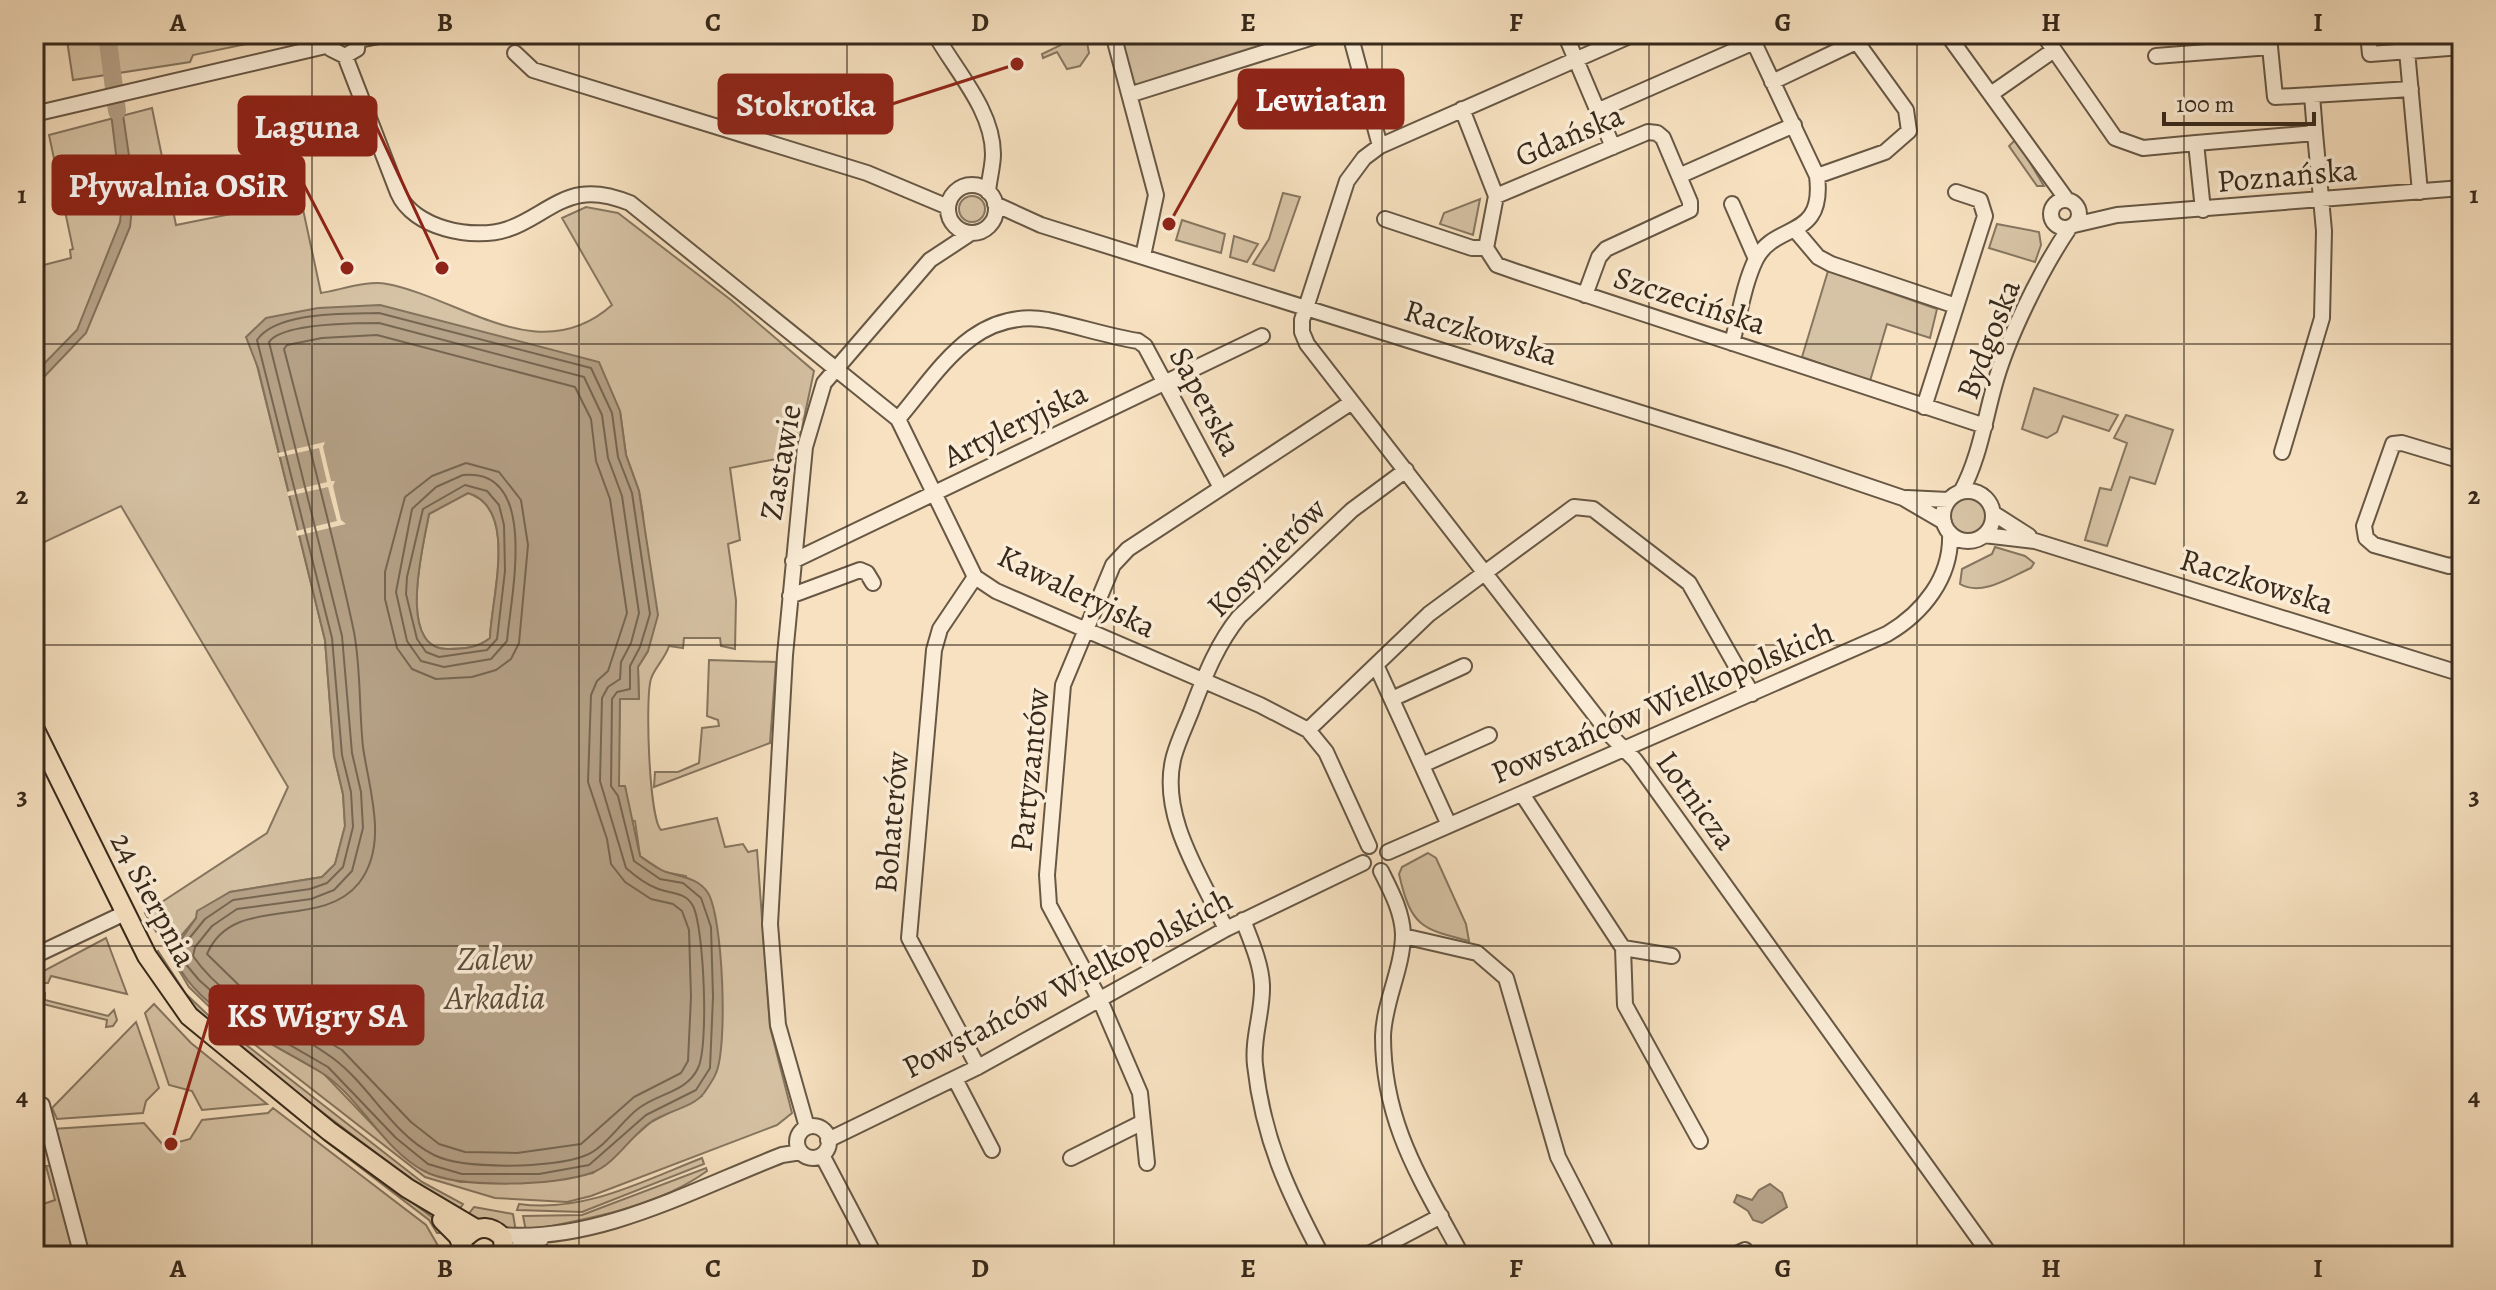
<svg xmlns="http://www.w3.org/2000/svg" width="2496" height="1290" font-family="Alegreya,serif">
	<rect width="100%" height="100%" fill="#f7e1c0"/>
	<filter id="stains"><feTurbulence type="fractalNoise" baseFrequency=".0025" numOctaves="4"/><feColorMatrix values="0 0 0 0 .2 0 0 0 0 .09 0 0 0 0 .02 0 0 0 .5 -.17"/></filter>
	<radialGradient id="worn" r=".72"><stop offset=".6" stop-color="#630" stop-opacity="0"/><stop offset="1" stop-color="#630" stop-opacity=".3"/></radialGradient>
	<!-- green -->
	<path fill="#d6c2a4" stroke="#867660" stroke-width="2" fill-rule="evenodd" d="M66 34H294L193 55 190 62 73 80Z
		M1062 34H1081L1087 42 1089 53 1080 66 1067 69 1057 52 1043 58 1042 54 1065 43Z
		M1118 34H1255L1259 45 1256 51 1140 87 1134 83Z
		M152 108 176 225 301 200 321 293C340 290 368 280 387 284 461 298 539 370 612 305L562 218 586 207 618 213 731 300 814 371 795 462 776 459 730 468 740 540 728 544 736 600 735 649 721 646 720 638H684L683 648 669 646C665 659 654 668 651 679 645 697 649 818 661 830L717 818 725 847 743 844 748 852 757 850 770 1027 792 1113 777 1125 591 1196 567 1202 495 1198 425 1177 222 1019 189 987 145 913 267 833 288 787 121 506 34 547V334L40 333 34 298 43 296 36 267 71 258 70 250 73 249 49 135ZM254 353 620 411 626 455 639 491 643 515 648 651 638 667 639 699H620L618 778 619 787H625L630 820 635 821 640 856 664 872 686 876 702 1096 651 1122 593 1173 539 1182H460L425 1171 391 1144 324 1074 233 1022 180 937 202 911 230 892 322 877 335 864 345 826 343 794 334 756 325 640Z
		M2016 139 2044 186H2037L2009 146Z
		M1283 193 1300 197 1274 271 1253 264 1269 239Z
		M959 209a13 13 0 1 1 26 0a13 13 0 1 1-26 0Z
		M1480 199 1473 235 1440 224 1444 213Z
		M1182 220 1225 234 1221 253 1176 240Z
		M1997 224 2039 232 2041 245 2035 262 1989 248Z
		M1234 236 1258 244 1247 262 1230 257Z
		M1828 271 1937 309 1930 338 1887 324 1870 381 1802 357Z
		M2034 388 2118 415 2109 431 2063 416 2057 432 2047 438 2022 429Z
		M2126 415 2173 430 2155 484 2130 477 2107 546 2085 540 2100 488 2111 490 2127 443 2114 438Z
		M1944 515a25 25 0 1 1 50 0a25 25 0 1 1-50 0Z
		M468 493C519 508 491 599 490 638 478 648 463 649 449 649 395 651 424 543 429 514Z
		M1995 547 2025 556 2034 563 2031 568C2010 577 1982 597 1960 584L1962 569 1992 554Z
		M709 660 776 662 770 743 654 787 655 772H678L699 763 702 728 719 726 718 720 707 716Z
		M1428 853 1436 858 1466 924 1469 941C1422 929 1411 927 1399 874L1402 867Z
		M106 938 127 994 51 976 48 983H34V976Z
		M158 951 186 994 208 1015 422 1182 463 1204 456 1214 229 1041 183 996 154 954Z
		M45 993V1000L108 1016 114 1010 117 1020 113 1026 106 1027 107 1020 43 1004 41 1011 34 1000 38 994Z
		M154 1004 191 1043 267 1104 202 1110 192 1091 169 1085 145 1013Z
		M136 1022 159 1088 146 1101 143 1113 57 1119 52 1108Z
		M273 1108 426 1225 444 1256H46L34 1224V1207L55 1200 46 1166 63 1164 53 1129 144 1123 164 1146 190 1139 202 1120 268 1113Z
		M327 1142H332L445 1227 441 1233H437L429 1220Z
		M702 1158 704 1164 582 1212 517 1210 519 1204C584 1213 643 1181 702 1158Z
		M706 1168 707 1171C656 1208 586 1219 526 1231L523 1216 582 1215Z
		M474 1207 513 1214 516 1232 464 1220Z"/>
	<!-- water -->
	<path fill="#b6a288" stroke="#83725c" stroke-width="2" fill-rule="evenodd" d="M120 94 134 190 130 227 86 333 42 379 39 399 43 434 34 461V374L77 330 120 222 122 203 109 97Z
		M380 305 599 362 620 411 626 455 639 491 658 615 648 651 638 667 639 699H620L619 786H625L640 856C648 862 657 869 666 872 681 877 699 878 708 893 723 918 728 1046 716 1073 714 1079 708 1087 704 1093 693 1108 666 1111 651 1122 631 1135 615 1165 591 1173 556 1186 457 1189 424 1171 381 1148 360 1096 319 1071 275 1044 186 1006 173 951L196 918 197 911 230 892 322 877 335 864 345 826 343 794 334 756 325 640 258 368 246 337 266 318 318 308ZM468 493C519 508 491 599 490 638 478 648 463 649 449 649 395 651 424 543 429 514Z
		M1770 1184 1782 1193 1787 1207 1762 1223 1753 1220 1748 1211 1734 1202 1737 1195 1752 1200 1759 1190Z"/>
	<!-- pier -->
	<path fill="#f7e1c0" d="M325 442 323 447 331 481H335L333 486 341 520 346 524 297 536 296 531 337 521 328 487 288 496 287 492 327 482 319 448 279 457 278 453Z"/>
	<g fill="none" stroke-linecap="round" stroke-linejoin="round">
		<!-- shore -->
		<path stroke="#766652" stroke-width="2" d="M379 313 591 368 612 413 618 457 632 493 650 614 640 647 630 666V689L617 692 612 699 611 786 618 796 634 861 660 879 683 883 701 898 711 927 713 997 710 1068 696 1090 646 1115 589 1165 539 1174H462L428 1164 396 1138 328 1067 238 1015 199 980 184 962 182 952 187 941 205 919 233 900 310 889 327 883 343 867 353 827 351 792 342 755 332 638 257 340C277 311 346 314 379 313Z
			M379 323 584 377 602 415 608 458 622 496 639 613 631 643 621 662 620 679 608 687 602 698 600 781 626 868C634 875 646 884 656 888 669 894 685 891 693 906 704 928 709 1046 698 1068 687 1092 659 1093 639 1108 621 1121 606 1148 584 1156 554 1168 464 1170 434 1155 393 1135 370 1086 334 1059 286 1023 228 1007 193 956L195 947 212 926 237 909 311 899 334 890 352 871 363 828 361 792 352 753 342 636 269 342C282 323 356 323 379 323Z
			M377 335 575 387 591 419 596 461 610 499 627 613 608 671 597 681 591 695 588 782 607 839 611 864 625 882 651 899 673 904 682 911 689 930 691 997 688 1061 681 1073 634 1097 581 1144 517 1153 465 1152 439 1144 411 1122 342 1050 251 997 207 954C233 892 320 932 359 883 389 844 369 790 363 747 359 710 361 669 354 632 334 537 308 442 284 349L287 345 322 338Z
			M466 463 499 472 521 500 528 545 519 643 511 659 496 670 472 677 436 679 412 669 397 648 385 599V572L405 497 432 476Z
			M463 475C541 467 510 600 507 641L491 659 444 667 421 661 407 641 396 592 412 509 436 487Z
			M465 485 487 491 499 505 504 525 505 571 497 639 487 650 439 657 426 652 417 639 406 594 407 577 423 509Z"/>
		<!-- river -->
		<path stroke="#b6a288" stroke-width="18" d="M107 34 117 111"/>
		<!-- minor casing -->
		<g stroke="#675744" stroke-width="18">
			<path id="minor" d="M331 34V49L345 56 357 49 358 34
				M903 34H921
				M935 34C955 70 993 110 993 154 993 166 989 179 988 192
				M1113 34 1156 195 1143 256
				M1350 34 1380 146
				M1565 34 1613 147
				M1634 34 1380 146 1364 158 1347 181 1302 320V332L1307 344 1612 737 1635 760 1991 1256
				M1947 34 2067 200
				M2043 34 2115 138 2143 148 2196 143 2203 210
				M2368 34 2370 54 2462 47
				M359 40 389 34
				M2407 51 2420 192
				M515 53 533 70 867 173 948 207
				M345 56 398 193C413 228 473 241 508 229 533 221 555 199 581 195 598 192 615 197 630 203L898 419 975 577 996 591 1260 705 1308 730 1326 752 1369 846
				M2156 56 2270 47 2275 97 2312 95 2315 133 2196 143
				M1772 82 1856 42
				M1132 94 1323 34
				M1991 94 2054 50
				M2312 95 2411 89
				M1462 109 1496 196 1486 248
				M1597 111 1754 42
				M34 114 330 45
				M1679 176 1794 125
				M1817 176 1885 152 1909 131 1906 110 1851 34
				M948 209a24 24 0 1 1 48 0a24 24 0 1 1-48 0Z
				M1496 196 1648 132 1657 133 1663 138 1690 202V210L1606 249 1599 257 1585 295
				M2051 214a14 14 0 1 1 28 0a14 14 0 1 1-28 0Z
				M995 204 1041 225 1791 460 1903 498 1944 522
				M1732 204 1756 259
				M1385 219 1472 248H1486L1497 265 1517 272 1985 426
				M2074 225 2117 215 2462 188
				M1796 231 1818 257 1831 264 1956 306
				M1732 343C1739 317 1744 283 1756 259 1776 221 1825 241 1817 176L1750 34
				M1924 407 1985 216 1980 200 1956 192
				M898 419C939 371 974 307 1048 320 1078 326 1107 336 1138 341L1145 346 1220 486
				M2282 452 2322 318 2324 231 2315 133
				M2462 461 2402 443 2393 444 2364 526 2366 538 2374 545 2449 566 2462 563
				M1943 516a25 25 0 1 1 50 0a25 25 0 1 1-50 0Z
				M1961 492C1979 459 1984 423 1994 387 2007 338 2042 268 2070 227
				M1907 498 1948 500
				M1993 513 2029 536
				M1984 535 2035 541 2462 674
				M793 561 1262 336
				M975 577 940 629 934 650 909 938 978 1067
				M790 596 860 570 867 573 873 583
				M1376 665 1449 825
				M1394 698 1464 666
				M1308 730 1429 614 1574 507 1593 509 1689 583 1752 694
				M1422 765 1489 735
				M1522 794 1623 948 1625 1005 1700 1141
				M1388 852 1887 634C1923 613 1952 577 1950 533
				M1381 871C1391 891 1402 911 1403 934 1403 968 1384 1002 1383 1036 1383 1125 1422 1181 1462 1256
				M1243 920C1251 941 1261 963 1262 985 1263 1012 1252 1038 1255 1065 1263 1139 1288 1192 1322 1256
				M1226 929C1202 878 1158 815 1174 756 1179 738 1188 721 1194 704 1206 673 1218 643 1239 617L1352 510 1406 470
				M1403 936 1477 953 1506 978 1558 1157 1609 1256
				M1623 948 1672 956
				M34 956 125 913
				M955 1079 992 1150
				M34 1103 42 1105 82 1256
				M797 1142a16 16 0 1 1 32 0a16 16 0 1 1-32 0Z
				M807 1127 778 1025 770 924 785 655 805 447 824 383 930 260 971 233
				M828 1140 978 1067 1226 929 1363 863
				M822 1155 875 1256
				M1071 1158 1143 1122
				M1147 1163 1140 1093 1100 1000 1049 905 1047 875 1063 685 1113 565 1128 549 1352 402
				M501 1235C598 1243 694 1189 782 1155L801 1152
				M505 1254 541 1239
				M1365 1256 1441 1216
				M1732 1256 1745 1250"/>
		</g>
		<!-- major casing -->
		<g stroke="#37291b" stroke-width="22">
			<path id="major" d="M34 728 147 956 189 1016 329 1131 407 1188 476 1229
				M442 1220 458 1236 463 1247
				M467 1236C478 1225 492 1225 503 1238L504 1256"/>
		</g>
		<!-- minor -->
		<use href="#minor" stroke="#faecd6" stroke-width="14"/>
		<!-- major -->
		<use href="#major" stroke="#f7e1c0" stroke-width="18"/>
	</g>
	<!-- grid -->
	<path fill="none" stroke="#37291b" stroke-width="2" stroke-opacity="0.55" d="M312 34V1256M579 34V1256M847 34V1256M1114 34V1256M1382 34V1256M1649 34V1256M1917 34V1256M2184 34V1256M34 344H2462M34 645H2462M34 946H2462"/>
	<g text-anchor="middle" stroke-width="7" stroke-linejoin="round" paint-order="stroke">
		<!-- street labels -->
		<g font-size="32" fill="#37291b" stroke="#faecd6">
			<text transform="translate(1569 135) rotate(-23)" y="11">Gdańska</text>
			<text transform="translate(2287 175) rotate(-5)" y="11">Poznańska</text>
			<text transform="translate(1690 300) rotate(18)" y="11">Szczecińska</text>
			<text transform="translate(1481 332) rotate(17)" y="11">Raczkowska</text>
			<text transform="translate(1988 339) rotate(-69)" y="11">Bydgoska</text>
			<text transform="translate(1206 401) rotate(62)" y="11">Saperska</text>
			<text transform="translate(1015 424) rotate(-26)" y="11">Artyleryjska</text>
			<text transform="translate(780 462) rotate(-80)" y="11">Zastawie</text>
			<text transform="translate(1266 557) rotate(-45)" y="11">Kosynierów</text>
			<text transform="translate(2257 581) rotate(17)" y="11">Raczkowska</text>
			<text transform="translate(1077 591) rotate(26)" y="11">Kawaleryjska</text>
			<text transform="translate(1662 702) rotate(-23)" y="11">Powstańców Wielkopolskich</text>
			<text transform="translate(1029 770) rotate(-84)" y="11">Partyzantów</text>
			<text transform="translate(1697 800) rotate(54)" y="11">Lotnicza</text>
			<text transform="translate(891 822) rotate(-85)" y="11">Bohaterów</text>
			<text transform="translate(154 899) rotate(62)" y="11">24 Sierpnia</text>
			<text transform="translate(1067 983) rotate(-28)" y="11">Powstańców Wielkopolskich</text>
		</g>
		<!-- water labels -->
		<g font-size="34" font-style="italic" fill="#5d4d3c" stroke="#faecd6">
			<text x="495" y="970">Zalew<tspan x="495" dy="39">Arkadia</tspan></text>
		</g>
	</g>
	<!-- callouts -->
	<path fill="none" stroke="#8f2418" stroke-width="3" d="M1169 224L1239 99M1017 64L892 104M442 268L376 126M347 268L304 185M171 1144L210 1015"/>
	<g fill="#8f2418" stroke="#faecd6" stroke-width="3">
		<circle cx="1169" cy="224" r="8"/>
		<circle cx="1017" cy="64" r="8"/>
		<circle cx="442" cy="268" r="8"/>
		<circle cx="347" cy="268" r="8"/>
		<circle cx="171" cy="1144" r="8"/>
	</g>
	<g fill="#8f2418" stroke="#8f2418" stroke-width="3">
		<rect x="1239" y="70" width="164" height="58" rx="8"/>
		<rect x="719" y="75" width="173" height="58" rx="8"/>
		<rect x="239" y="97" width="137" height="58" rx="8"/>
		<rect x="53" y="156" width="251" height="58" rx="8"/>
		<rect x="210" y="986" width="213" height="58" rx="8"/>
	</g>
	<g font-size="34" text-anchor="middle" font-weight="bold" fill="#fff">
		<text x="1321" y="111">Lewiatan</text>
		<text x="806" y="116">Stokrotka</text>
		<text x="307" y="138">Laguna</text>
		<text x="178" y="197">Pływalnia OSiR</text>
		<text x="317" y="1027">KS Wigry SA</text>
	</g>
	<!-- margin -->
	<rect width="2496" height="1290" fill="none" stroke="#f7e1c0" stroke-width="88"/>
	<!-- scale -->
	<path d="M2164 112v12h150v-12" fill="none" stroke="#37291b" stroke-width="4"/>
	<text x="2176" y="112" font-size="24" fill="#37291b" stroke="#faecd6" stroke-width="6" paint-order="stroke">100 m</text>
	<rect x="44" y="44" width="2408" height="1202" fill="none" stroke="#37291b" stroke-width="3"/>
	<g font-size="26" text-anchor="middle" font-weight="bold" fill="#37291b">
		<text x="178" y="31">A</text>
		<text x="445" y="31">B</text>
		<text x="713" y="31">C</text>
		<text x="980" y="31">D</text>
		<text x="1248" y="31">E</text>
		<text x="1516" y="31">F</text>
		<text x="1783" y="31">G</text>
		<text x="2051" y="31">H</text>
		<text x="2318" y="31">I</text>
		<text x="22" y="203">1</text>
		<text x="2474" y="203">1</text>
		<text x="22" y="504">2</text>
		<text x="2474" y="504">2</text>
		<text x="22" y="804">3</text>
		<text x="2474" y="804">3</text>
		<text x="22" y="1105">4</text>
		<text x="2474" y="1105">4</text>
		<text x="178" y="1277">A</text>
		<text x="445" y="1277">B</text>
		<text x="713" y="1277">C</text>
		<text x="980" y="1277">D</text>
		<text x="1248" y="1277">E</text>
		<text x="1516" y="1277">F</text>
		<text x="1783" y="1277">G</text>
		<text x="2051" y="1277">H</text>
		<text x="2318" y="1277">I</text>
	</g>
	<rect width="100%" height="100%" filter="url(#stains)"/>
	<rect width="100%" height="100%" fill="url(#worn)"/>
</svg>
